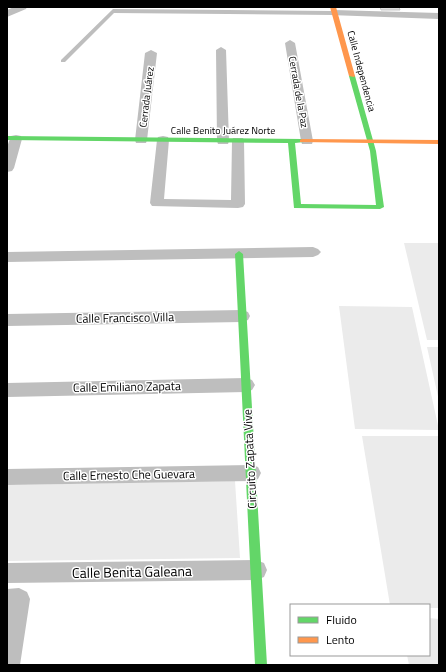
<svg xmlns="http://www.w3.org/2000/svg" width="446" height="672" font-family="'Titillium Web',sans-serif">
	<rect width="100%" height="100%" fill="#fff"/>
	<!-- green -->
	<path fill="#ebebeb" d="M404 243H439V340H427Z
		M339 306 412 307 439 430 355 429Z
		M427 347H439V401Z
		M362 436H439V608H429V605H390Z
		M235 481 240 558 7 561V485Z
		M429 618 439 619V665H409L407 655H429Z"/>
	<!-- building -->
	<path fill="#dedede" stroke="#c6c6c6" d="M380 7H399L400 10H381Z"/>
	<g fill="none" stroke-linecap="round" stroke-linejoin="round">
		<!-- lane -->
		<path fill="#bebebe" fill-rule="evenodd" d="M113 9 334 11 337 13 334 15 114 13 65 62H61V60Z"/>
		<!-- street -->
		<path fill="#bebebe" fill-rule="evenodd" d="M14 7H27L26 9 7 17V10Z
			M334 10 439 13V19L330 15 329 13 330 11Z
			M290 40 295 43 313 141 312 144H302L301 141 285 43Z
			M221 47 226 50 229 141 228 144H218L217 141 216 50Z
			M151 50 157 53 147 140 146 143H136L135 140 145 53Z
			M16 135 21 136 22 139 14 168 12 171 7 172V147L11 136Z
			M163 136 168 137 169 140 164 199 231 200 232 141 233 138H243L244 141 245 204 243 207 238 208 152 206 150 203 157 140 158 137Z
			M313 247 318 249 321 252 318 255 313 257 7 262V252Z
			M242 310 248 312 250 316 248 320 242 322 7 326V314Z
			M246 378 252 380 255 385 252 390 246 392 7 397V383Z
			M251 465 258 467 261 473 258 479 251 481 7 485V469Z
			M256 560 264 563 267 570 264 577 256 580 7 583V563Z
			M19 588 27 592 30 599 20 665H7V589Z"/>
		<!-- fast -->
		<path fill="#63d668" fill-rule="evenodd" d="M352 74 355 76 376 151 384 207 380 209 294 208 288 143 7 140V136L302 139 304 140V142L295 143 301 204 376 205 370 151 349 76Z
			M239 251 243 254 267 665H255L235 254Z"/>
		<!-- slow -->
		<path fill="#ff974d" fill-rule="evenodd" d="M330 7H336L355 76 354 77 349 76Z
			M302 139 439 140V144L300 142V140Z"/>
	</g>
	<g text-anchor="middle" stroke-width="3" stroke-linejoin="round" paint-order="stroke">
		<!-- far-street labels -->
		<g font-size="10" fill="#000" stroke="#fff">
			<text transform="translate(362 71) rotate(75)" y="4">Calle Independencia</text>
			<text transform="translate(299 92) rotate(80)" y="4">Cerrada de la Paz</text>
			<text transform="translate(146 97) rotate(-83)" y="4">Cerrada Juárez</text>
			<text x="223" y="134">Calle Benito Juárez Norte</text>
		</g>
		<!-- street labels -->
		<g font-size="12" fill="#000" stroke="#fff">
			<text transform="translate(125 318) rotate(-1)" y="4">Calle Francisco Villa</text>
			<text transform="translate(127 387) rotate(-1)" y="4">Calle Emiliano Zapata</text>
			<text transform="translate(250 459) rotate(-93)" y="4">Circuito Zapata Vive</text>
			<text transform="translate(129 475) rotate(-1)" y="4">Calle Ernesto Che Guevara</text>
		</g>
		<!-- near-street labels -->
		<g font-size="14" fill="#000" stroke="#fff">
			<text transform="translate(132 572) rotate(-1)" y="5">Calle Benita Galeana</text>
		</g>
	</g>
	<!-- border -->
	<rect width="446" height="672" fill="none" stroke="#000000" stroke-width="16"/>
	<!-- legend -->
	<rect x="290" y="604" width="140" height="52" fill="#ffffff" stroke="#999999"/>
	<rect x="298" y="617" width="20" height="6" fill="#63d668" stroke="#999999"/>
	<text x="326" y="624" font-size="12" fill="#000000">Fluido</text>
	<rect x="298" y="637" width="20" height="6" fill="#ff974d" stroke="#999999"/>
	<text x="326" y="644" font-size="12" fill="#000000">Lento</text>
</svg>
